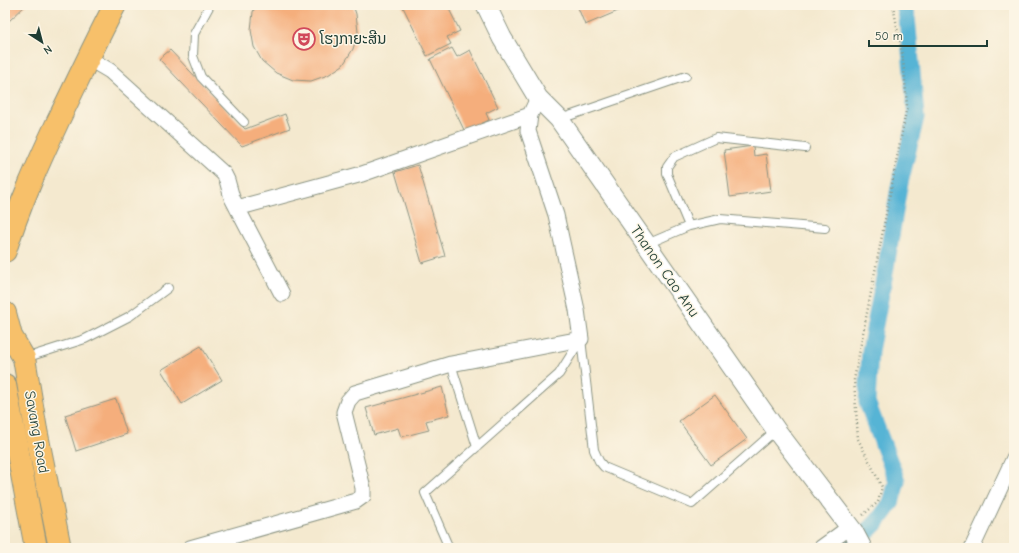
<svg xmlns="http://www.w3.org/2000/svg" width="1019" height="553" font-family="'Comic Neue','Noto Sans Lao',sans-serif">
	<rect width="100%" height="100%" fill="#fcf5e5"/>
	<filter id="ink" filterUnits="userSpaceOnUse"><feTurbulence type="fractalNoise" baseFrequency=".025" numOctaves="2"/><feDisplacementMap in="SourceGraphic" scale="8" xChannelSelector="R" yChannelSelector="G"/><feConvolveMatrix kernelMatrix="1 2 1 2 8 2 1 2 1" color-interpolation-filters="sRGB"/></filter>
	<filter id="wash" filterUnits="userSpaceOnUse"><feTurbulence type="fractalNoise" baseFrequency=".012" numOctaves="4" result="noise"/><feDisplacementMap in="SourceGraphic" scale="16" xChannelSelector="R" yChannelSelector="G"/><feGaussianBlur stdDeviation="0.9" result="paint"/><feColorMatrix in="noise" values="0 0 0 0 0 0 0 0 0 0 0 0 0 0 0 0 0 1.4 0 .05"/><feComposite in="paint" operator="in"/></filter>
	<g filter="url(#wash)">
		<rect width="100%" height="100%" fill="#f4e9cf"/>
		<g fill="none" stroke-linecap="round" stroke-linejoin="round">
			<!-- canal -->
			<path stroke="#57b4d5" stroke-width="17" d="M851 548 877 522 891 503 897 481 867 402 870 351 885 273 899 187 916 117 907 17 904 5"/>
		</g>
		<g id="blocks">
			<!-- building -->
			<path fill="#f5ae7b" d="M5 5H26L9 21 5 17Z
				M256 5H353L356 14 358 32 353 49 343 65 328 75 311 81 293 80 276 73 262 61 254 47 251 30 253 12Z
				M402 5H447L460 31 447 37 451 44 427 56Z
				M577 5H632L585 25Z
				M452 48 457 57 470 50 498 107 486 113 489 120 465 132 430 59Z
				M170 50 245 129 285 114 290 128 242 146 159 59Z
				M753 146 754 156 766 154 771 191 730 197 724 150Z
				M418 165 445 256 422 263 395 172Z
				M201 346 222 380 182 404 161 370Z
				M442 387 449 415 426 421 429 430 401 437 398 428 374 435 366 408Z
				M715 395 747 439 711 465 679 421Z
				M116 399 127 434 76 451 65 415Z"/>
		</g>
	</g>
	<g filter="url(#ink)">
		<use href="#blocks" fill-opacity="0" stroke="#8a9382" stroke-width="1"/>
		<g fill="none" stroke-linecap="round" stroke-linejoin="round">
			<!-- service casing -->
			<g stroke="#8a9382" stroke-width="10">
				<path id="service" d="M210 5 194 34 193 56 201 77 244 122
					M560 119 686 76
					M689 226 667 174V167L674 157 716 138 805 148
					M647 244 689 226 720 219 825 228
					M581 339 594 450 599 461 604 467 692 504 776 430
					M25 358 85 339 130 316 168 288
					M451 364 477 447
					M449 548 425 493 559 374 581 339"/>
			</g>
			<!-- minor casing -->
			<g stroke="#8a9382" stroke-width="17">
				<path id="minor" d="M88 58 110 71 224 174 227 180 232 198 282 294
					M237 208 362 174 530 115
					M190 548 356 501 363 496V488L344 412 348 401 355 393 451 364 581 339 577 310 556 215 528 131 530 115 538 98
					M821 548 850 527
					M972 548 1014 458"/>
			</g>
			<!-- tertiary casing -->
			<g stroke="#8a9382" stroke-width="21">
				<path id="tertiary" d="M486 5 502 38 538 98 559 119 776 430 853 531 862 548"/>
			</g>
			<!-- primary casing -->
			<g stroke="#8a9382" stroke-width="24">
				<path id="primary" d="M5 251C19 206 38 164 58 121 77 82 95 43 115 5
					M5 313 11 336 24 358 36 430 60 548
					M5 385 36 548"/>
			</g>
			<!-- path -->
			<path stroke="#8a9382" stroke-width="2.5" stroke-dasharray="1 3" stroke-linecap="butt" d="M863 515 878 502 882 487 858 439 854 380 907 106 903 59 893 5"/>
			<!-- service -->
			<use href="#service" stroke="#fff" stroke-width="8"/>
			<!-- minor -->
			<use href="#minor" stroke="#fff" stroke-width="15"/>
			<!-- tertiary -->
			<use href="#tertiary" stroke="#fff" stroke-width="19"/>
			<!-- primary -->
			<use href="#primary" stroke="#f7c06b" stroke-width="22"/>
		</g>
	</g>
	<!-- icons -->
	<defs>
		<g id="theatre-ring" transform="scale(1.15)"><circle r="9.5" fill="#fcf5e5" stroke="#d1495b" stroke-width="1.5"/><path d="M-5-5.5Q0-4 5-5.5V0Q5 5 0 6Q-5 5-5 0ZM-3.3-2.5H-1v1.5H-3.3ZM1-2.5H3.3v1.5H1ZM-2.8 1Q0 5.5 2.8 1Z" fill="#d1495b"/></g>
	</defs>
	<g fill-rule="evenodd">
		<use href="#theatre-ring" x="304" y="39"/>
	</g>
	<g text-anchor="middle" stroke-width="3" stroke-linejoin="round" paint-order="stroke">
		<!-- poi labels -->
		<g font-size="15" fill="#1f3d34" stroke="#fcf5e5" text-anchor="start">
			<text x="320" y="44">ໂຮງກາຍະສີນ</text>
		</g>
		<!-- street labels -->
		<g font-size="15" fill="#1f3d34" stroke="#fcf5e5">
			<text transform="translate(665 271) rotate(55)" y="5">Thanon Cao Anu</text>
			<text transform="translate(37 432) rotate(80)" y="5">Savang Road</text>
		</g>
	</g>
	<!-- margin -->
	<rect width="1019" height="553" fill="none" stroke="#fcf5e5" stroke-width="20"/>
	<!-- north arrow -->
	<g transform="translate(42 42) rotate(144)" stroke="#fcf5e5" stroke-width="3" paint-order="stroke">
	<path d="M0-3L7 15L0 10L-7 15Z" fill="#1f3d34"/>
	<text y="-6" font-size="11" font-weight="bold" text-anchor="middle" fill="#1f3d34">N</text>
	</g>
	<!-- scale -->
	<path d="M869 40v6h118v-6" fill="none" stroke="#1f3d34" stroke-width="2"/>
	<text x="875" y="40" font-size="12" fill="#1f3d34" stroke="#fcf5e5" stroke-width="3" paint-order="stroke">50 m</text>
</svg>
